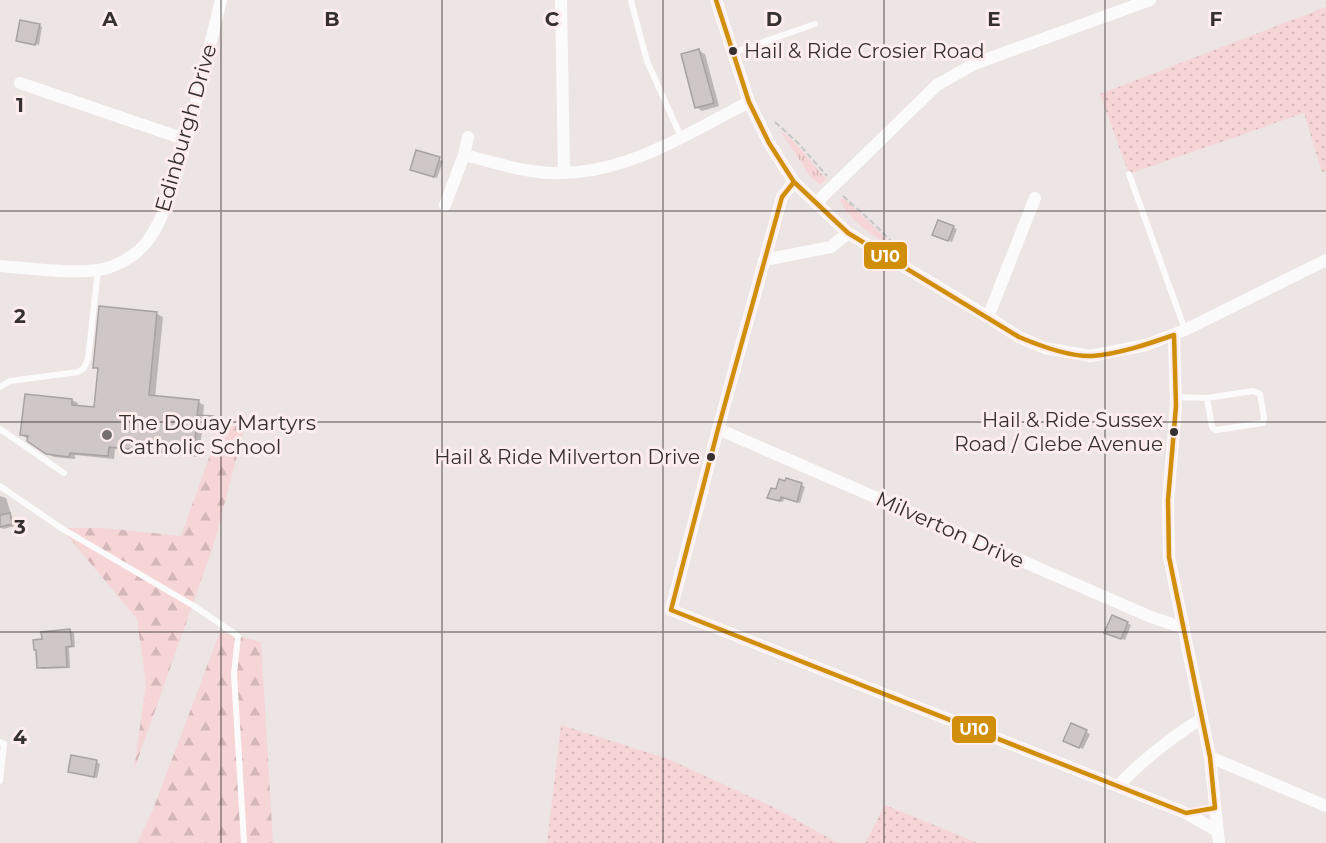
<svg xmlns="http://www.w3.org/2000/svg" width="1326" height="843" font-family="Montserrat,sans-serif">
	<defs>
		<pattern id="grass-tufts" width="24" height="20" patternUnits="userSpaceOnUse" patternTransform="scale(1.5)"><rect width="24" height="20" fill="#f6d5d6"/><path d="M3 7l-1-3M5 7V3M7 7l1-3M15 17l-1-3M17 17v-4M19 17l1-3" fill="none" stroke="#d4b7b8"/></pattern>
		<pattern id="forest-firs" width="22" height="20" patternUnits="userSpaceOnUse" patternTransform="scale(1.5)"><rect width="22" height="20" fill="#f6d5d6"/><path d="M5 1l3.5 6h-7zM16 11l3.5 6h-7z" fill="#d4b7b8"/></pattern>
		<pattern id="garden-dots" width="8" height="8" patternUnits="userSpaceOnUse" patternTransform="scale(1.5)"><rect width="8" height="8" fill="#f6d5d6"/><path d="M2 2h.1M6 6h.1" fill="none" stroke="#d4b7b8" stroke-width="1.8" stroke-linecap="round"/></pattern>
	</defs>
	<rect width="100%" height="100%" fill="#ede4e4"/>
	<!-- grass -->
	<path fill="url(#grass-tufts)" d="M780 130 797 145 826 179 820 185 810 176Z
		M840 199H845L900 252C880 238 849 224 840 199Z"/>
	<!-- forest -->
	<path fill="url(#forest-firs)" d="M245 425 214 544 134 770 146 684 137 619 61 528H104L181 536 220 427Z
		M220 632 261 642 273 843H137L152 812Z"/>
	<!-- garden -->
	<path fill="url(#garden-dots)" d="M1326 7V171L1322 172 1304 113 1129 174 1100 94Z
		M561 725 668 759 773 807 838 843H547Z
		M885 805 978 843H865Z"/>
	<!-- shadow -->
	<path fill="#0003" d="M39 25 42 27 39 45 21 42Z
		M699 51 705 54 719 106 702 111 696 107Z
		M417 152 443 161 437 178 415 171Z
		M939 221 957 229 952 242 938 236Z
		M157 314 163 317 155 398 198 402 204 405 203 417 213 418 218 421 217 432 202 431 199 457 115 449 114 459 75 455V459L54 457 22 435 72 400 78 403 77 407 95 408 99 369 94 367Z
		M802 485 805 487 800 503 784 498 783 502 773 499 777 491Z
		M0 496 6 498 15 526 3 529 0 527Z
		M1127 623 1131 625 1125 640 1110 634Z
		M70 631 74 633 75 647 69 648 70 668 42 669 39 667Z
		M1072 725 1090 734 1083 749 1069 743Z
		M97 762 100 764 97 778 69 771Z"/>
	<!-- building -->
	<path fill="#cfc7c7" stroke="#a9a2a2" stroke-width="1.5" d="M20 20 40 24 35 45 16 41Z
		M699 49 714 103 695 108 681 54Z
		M416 150 440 157 434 177 410 170Z
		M938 220 954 226 948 241 932 235Z
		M99 306 157 312 149 395 199 400 197 415 213 416 212 430 196 428 194 455 109 447 108 456 70 453 69 457 46 454 27 441 28 436 20 435 25 394 72 399V405L94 407 98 368H93Z
		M786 478 802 483 797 502 781 497 780 501 767 498 771 488 776 489 779 479 785 481Z
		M10 513 12 524 0 527V515Z
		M1112 615 1128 622 1121 639 1104 633Z
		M70 629 72 646 66 647 67 667 37 668 36 650H34L33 640 42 639 41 632Z
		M1071 723 1087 730 1079 748 1063 741Z
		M71 755 97 760 94 777 68 772Z"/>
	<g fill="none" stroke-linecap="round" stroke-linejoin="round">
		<!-- path -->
		<path stroke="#c7c5c5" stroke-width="2" stroke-dasharray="6 3" stroke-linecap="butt" d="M775 122 798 143 827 176
			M843 196 870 220 895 245"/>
		<!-- service -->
		<path stroke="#fcfbfb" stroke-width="6" d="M631 1 647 61 681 137
			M732 53 815 24
			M1129 174 1185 330
			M0 387 10 381 78 372 84 368 88 359 98 270
			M1176 397 1207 398 1212 427 1216 430 1263 423 1264 418 1260 394 1253 391 1207 398
			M0 429 64 473
			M0 486 61 528 194 606 238 636 234 674 244 843
			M0 742 4 744 0 781"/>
		<!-- minor -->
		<path stroke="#fcfbfb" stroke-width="12" d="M561 0 564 172
			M716 0 749 102 769 143 794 182 848 233 988 317 1019 337 1045 348 1090 356 1146 345 1185 330 1326 260
			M20 83 187 140
			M464 155C486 160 509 168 531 171 611 184 681 137 749 102
			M794 182 782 197 718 429 671 610 1186 813 1217 831
			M816 203 937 85 974 64 1150 0
			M445 205 464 155 468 137
			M764 260 831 247 848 233
			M0 266C29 268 87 277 113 266 126 261 141 251 149 239 166 214 174 183 182 155 197 104 208 52 221 0
			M988 317 1035 198
			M1174 335 1176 406 1168 500 1169 557 1210 757 1219 843
			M718 429 1151 617 1184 628
			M1210 757 1326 806
			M1118 786C1143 759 1171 738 1202 718"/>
		<!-- bus-1 casing -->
		<g stroke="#feeded" stroke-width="9">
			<path id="bus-1" d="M716 0 749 102 769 143 794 182 848 233 1019 337C1038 345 1070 357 1092 356 1119 354 1148 344 1174 335
				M794 182 782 197 718 429 671 610 1186 813 1215 808
				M1174 335 1176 406 1168 500 1169 557 1210 757 1215 808"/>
		</g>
		<!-- bus-1 -->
		<use href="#bus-1" stroke="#d08e0a" stroke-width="4.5"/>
	</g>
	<!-- grid -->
	<path fill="none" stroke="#363030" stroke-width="1.5" stroke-opacity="0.55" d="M221 0V843M442 0V843M663 0V843M884 0V843M1105 0V843M0 211H1326M0 422H1326M0 632H1326"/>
	<!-- markers -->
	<g fill="#363030" stroke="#feeded" stroke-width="2">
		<circle cx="733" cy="51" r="5"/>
		<circle cx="1174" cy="432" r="5"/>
		<circle cx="711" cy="457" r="5"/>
	</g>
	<circle fill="#766f6f" stroke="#feeded" stroke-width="2" cx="107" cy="435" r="6"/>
	<g text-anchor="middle" stroke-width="6" stroke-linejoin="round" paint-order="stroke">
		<!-- bus labels -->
		<g font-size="20" fill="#363030" stroke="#feeded" text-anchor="end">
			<text x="744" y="58" text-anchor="start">Hail &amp; Ride Crosier Road</text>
			<text x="1163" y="427">Hail &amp; Ride Sussex<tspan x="1163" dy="24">Road / Glebe Avenue</tspan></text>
			<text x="700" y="464">Hail &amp; Ride Milverton Drive</text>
		</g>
		<!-- street labels -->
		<g font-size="21" fill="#363030" stroke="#feeded">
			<text transform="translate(186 128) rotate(-74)" y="7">Edinburgh Drive</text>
			<text transform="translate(950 530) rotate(24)" y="7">Milverton Drive</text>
		</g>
		<!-- poi labels -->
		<g font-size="21" fill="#363030" stroke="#feeded" text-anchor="start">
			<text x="119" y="430">The Douay Martyrs<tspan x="119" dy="24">Catholic School</tspan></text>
		</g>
	</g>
	<g font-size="20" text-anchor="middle" font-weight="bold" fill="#363030" stroke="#feeded" stroke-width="6" stroke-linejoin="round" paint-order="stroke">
		<text x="110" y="26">A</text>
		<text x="332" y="26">B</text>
		<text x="552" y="26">C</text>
		<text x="774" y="26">D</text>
		<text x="994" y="26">E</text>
		<text x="1216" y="26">F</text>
		<text x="20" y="112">1</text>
		<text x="20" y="323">2</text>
		<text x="20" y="534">3</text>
		<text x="20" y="744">4</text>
	</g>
	<g stroke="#feeded" stroke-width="2">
		<rect x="863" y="241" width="45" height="29" rx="6" fill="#d08e0a"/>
		<rect x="951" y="715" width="46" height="29" rx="6" fill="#d08e0a"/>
	</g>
	<g font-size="16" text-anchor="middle" font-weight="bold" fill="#fff">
		<text x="885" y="262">U10</text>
		<text x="974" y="735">U10</text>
	</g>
</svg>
